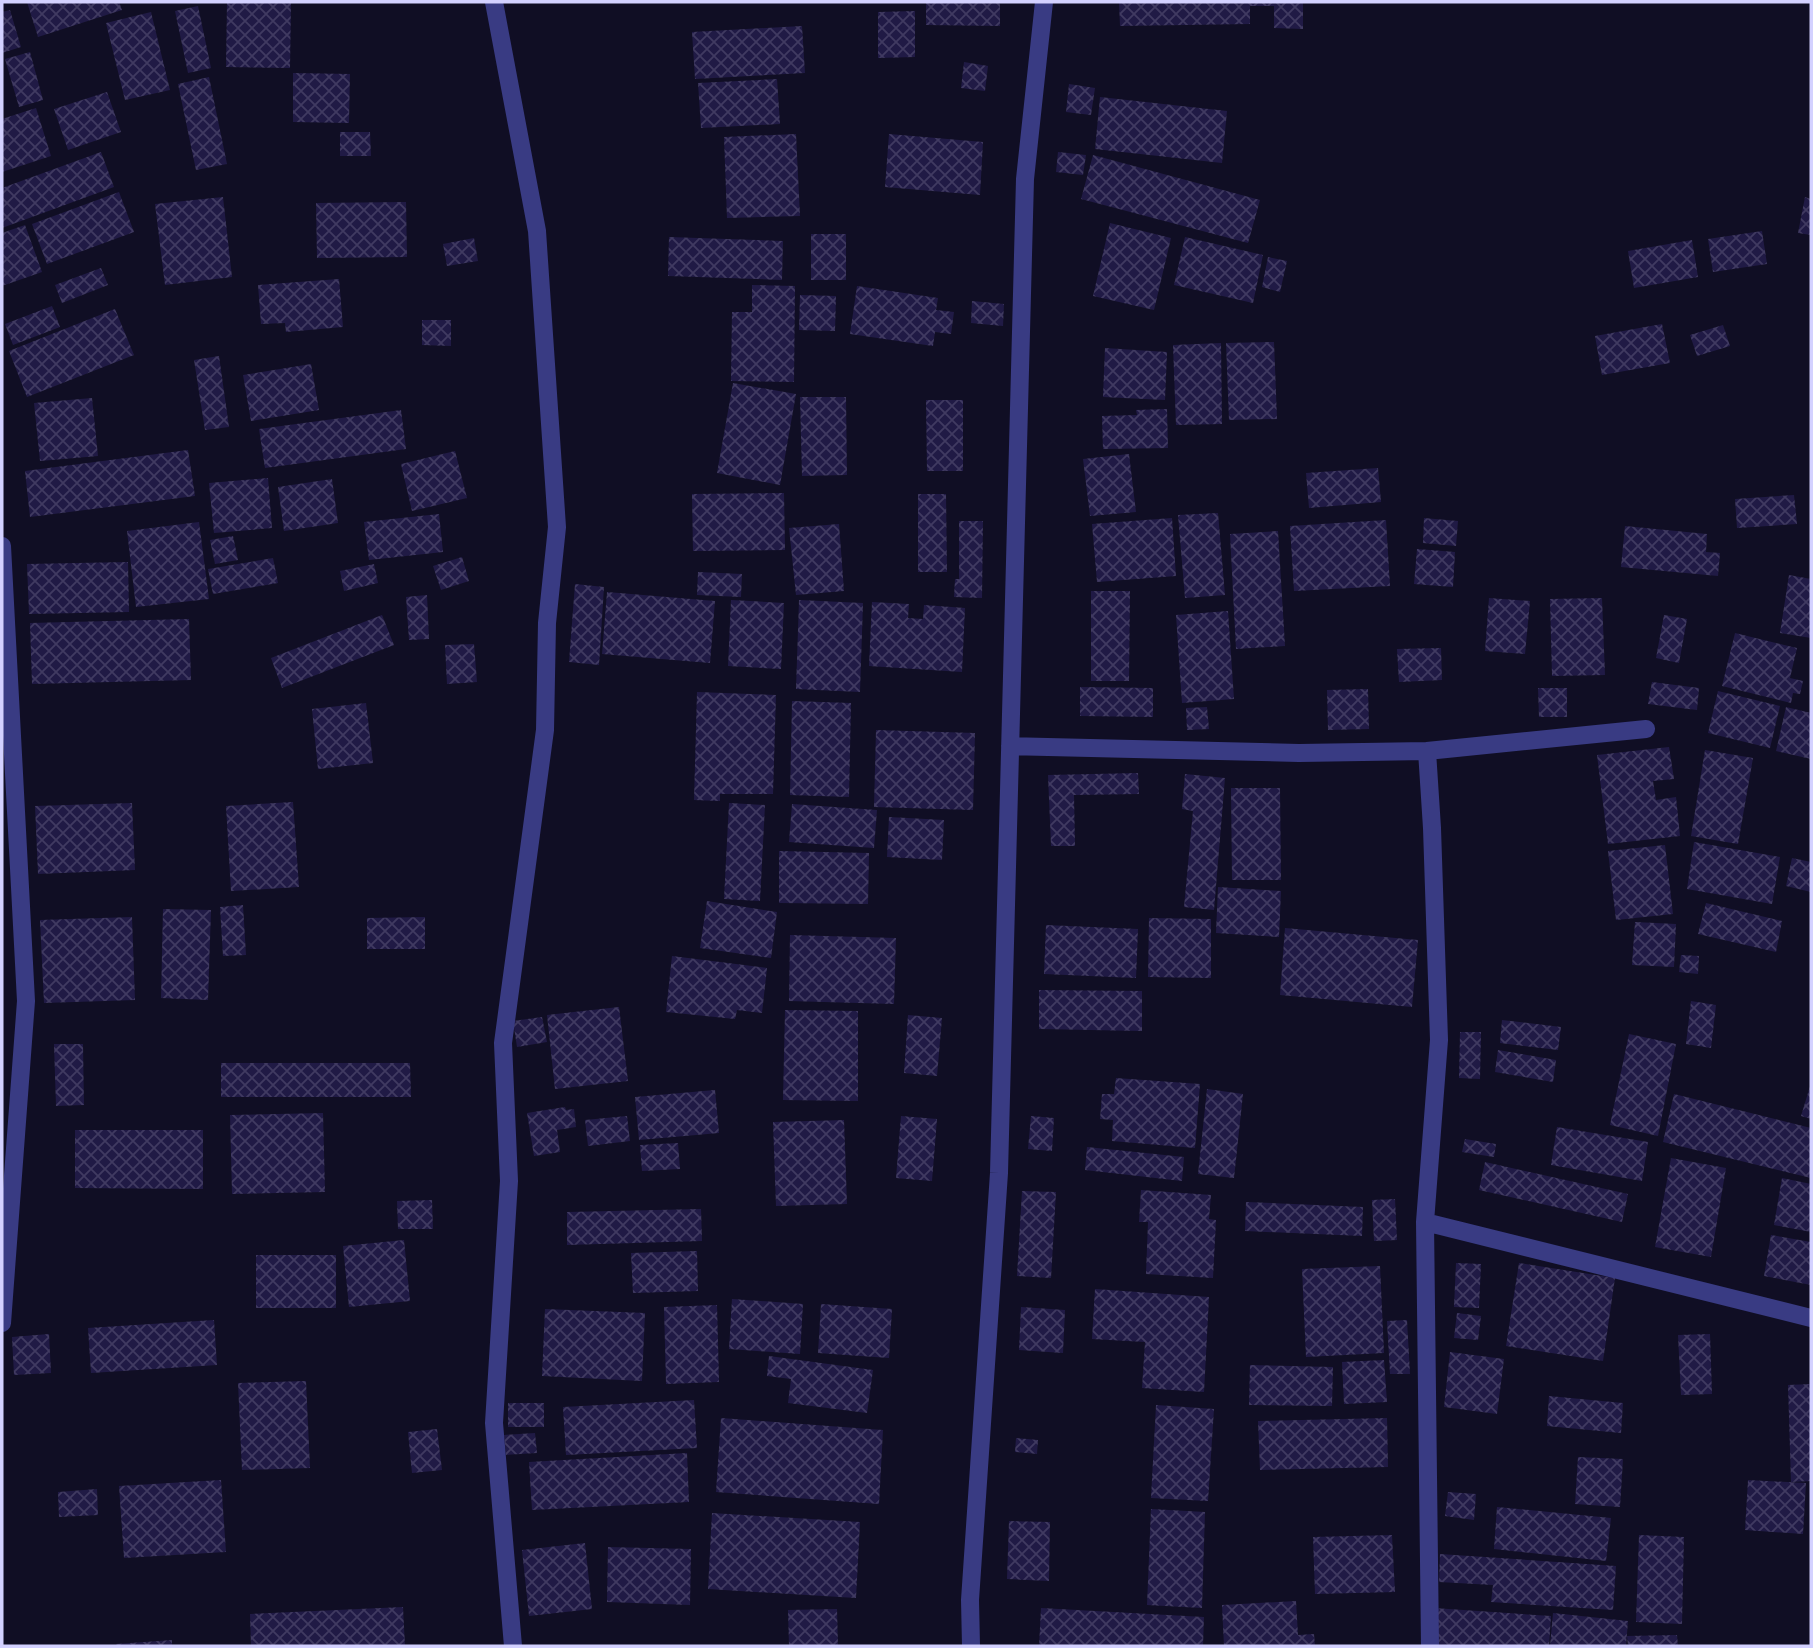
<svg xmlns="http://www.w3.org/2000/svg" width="1813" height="1648" font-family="'Open Sans',sans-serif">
	<defs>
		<pattern id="building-cross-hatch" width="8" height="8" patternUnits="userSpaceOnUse" patternTransform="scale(1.75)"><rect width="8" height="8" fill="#201a45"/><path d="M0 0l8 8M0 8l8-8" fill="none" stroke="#403a61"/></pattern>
	</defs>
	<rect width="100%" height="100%" fill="#100e24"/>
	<!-- building -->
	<path fill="url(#building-cross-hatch)" d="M27 2H119L122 10 38 37Z
		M227 2H291L290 68 226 67Z
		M926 2H1000V26L926 25Z
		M1119 2H1303V29L1274 28V6H1250V24L1120 26Z
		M198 6 211 68 188 73 175 11Z
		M10 10 21 47 2 53V12Z
		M915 11V57L878 58V12Z
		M151 12 170 90 125 100 106 23Z
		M802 26 805 73 695 79 692 32Z
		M30 52 43 100 19 107 5 59Z
		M964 62 988 66 985 91 961 88Z
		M293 73 350 74 349 123 293 122Z
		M209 77 227 164 196 170 178 84Z
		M777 79 780 124 701 128 698 83Z
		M1069 84 1095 88 1091 115 1066 112Z
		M107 92 121 132 68 150 54 109Z
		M1100 97 1227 111 1222 163 1095 149Z
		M36 108 51 156 2 172V119Z
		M340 132H370L371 156H340Z
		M796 134 800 216 727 218 724 137Z
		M889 134 983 142 980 195 885 187Z
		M101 152 114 187 2 228V188Z
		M1058 152 1086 155 1083 175 1056 172Z
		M1093 155 1260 200 1248 243 1081 199Z
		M119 192 134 232 47 264 32 224Z
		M223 197 232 277 165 285 155 204Z
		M1805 197 1811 199V235L1798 233Z
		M406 202 407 257 317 258 316 203Z
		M1110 223 1171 238 1154 310 1093 296Z
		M25 225 42 272 2 286V233Z
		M1762 231 1767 264 1713 272 1708 239Z
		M811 234H846V280H811Z
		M669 237 783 241 782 280 668 276Z
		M1185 237 1263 255 1253 303 1174 285Z
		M474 238 478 261 447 266 443 244Z
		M1692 240 1698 277 1634 288 1628 251Z
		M1268 257 1287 261 1280 292 1262 287Z
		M101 268 108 285 62 303 55 285Z
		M339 279 343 327 286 332 285 323 261 324 258 285Z
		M752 285 795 286 794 382 731 381 732 312H752Z
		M857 286 938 298 936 310 954 312 951 334 935 332 933 346 850 334Z
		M800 295 836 296 835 331 799 330Z
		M972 301 1004 304 1003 326 971 323Z
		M52 306 60 327 13 345 5 324Z
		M115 309 134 355 27 397 9 351Z
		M422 320H451V346L422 345Z
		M1662 324 1670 363 1602 375 1595 336Z
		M1723 325 1730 346 1697 356 1690 335Z
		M1274 342 1277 419 1229 420 1226 343Z
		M1221 343 1222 424 1176 425 1173 345Z
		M1105 348 1167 352 1165 400 1103 397Z
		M219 356 229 427 205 430 194 360Z
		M311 364 319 410 251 421 243 375Z
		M733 383 796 394 780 485 717 473Z
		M800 397H846L847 475 802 476Z
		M92 398 98 456 40 461 34 403Z
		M926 400H963V471H927Z
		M1167 409 1168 448 1103 449 1102 416 1137 415 1136 410Z
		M401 410 406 449 265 468 259 429Z
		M188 450 195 496 30 517 25 471Z
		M455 451 467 498 412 511 401 464Z
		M1129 454 1136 512 1090 516 1083 459Z
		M1378 468 1381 502 1309 508 1306 473Z
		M268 478 272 528 214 533 209 483Z
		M332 479 338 523 284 531 278 487Z
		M784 493 785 550 693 551 692 494Z
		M918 494H946L947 572H918Z
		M1794 495 1797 524 1737 528 1735 499Z
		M1218 513 1225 595 1185 598 1178 515Z
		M439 514 443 552 369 560 364 522Z
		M1172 518 1176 576 1097 582 1092 524Z
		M1424 518 1458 521 1456 546 1423 543Z
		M1386 520 1390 586 1294 591 1290 526Z
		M959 521H983L982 598 954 597 955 579H959Z
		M199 522 209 599 136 607 127 531Z
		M839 524 844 591 796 595 789 528Z
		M1625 526 1707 534 1706 552 1720 553 1718 576 1621 567Z
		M1278 531 1285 646 1236 649 1230 534Z
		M233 536 238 560 215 564 210 540Z
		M1417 549 1455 552 1453 587 1414 584Z
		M462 557 469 581 441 590 433 566Z
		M273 558 278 583 213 594 208 569Z
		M128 562 129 612 29 614 27 564Z
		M374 564 378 583 344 591 340 571Z
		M698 572 742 574 741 597 697 595Z
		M1789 575 1811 579V638L1780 633Z
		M575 584 604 587 599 665 569 662Z
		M1091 591H1130L1129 681H1091Z
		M607 592 715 601 710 663 602 654Z
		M427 595 429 639 409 640 406 597Z
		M1489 598 1530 601 1525 654 1485 651Z
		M1602 598 1605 675 1552 676 1550 599Z
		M731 600 784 603 781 669 728 666Z
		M799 600 863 603 860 692 796 689Z
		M872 602 909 604 908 618 923 619 924 605 965 608 962 672 869 666Z
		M1228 611 1234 699 1182 703 1176 615Z
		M382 615 394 645 282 688 271 658Z
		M1664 615 1687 619 1679 663 1656 658Z
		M189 619 191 680 32 684 30 623Z
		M1735 633 1797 648 1790 678 1803 681 1800 694 1793 693 1791 703 1722 686Z
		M474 644 477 682 447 684 445 645Z
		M1441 648 1442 680 1399 682 1397 649Z
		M1652 682 1699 688 1697 710 1648 704Z
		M1080 687 1153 688V717L1080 716Z
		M1538 688H1567V717H1539Z
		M1368 689 1369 729 1328 730 1327 690Z
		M1718 691 1780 706 1770 748 1708 733Z
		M697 692 776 695 773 794H720V801L694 800Z
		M792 701 851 703 849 797 790 795Z
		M366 703 373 763 318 769 312 709Z
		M1207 707 1209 729 1187 730 1186 708Z
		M1786 707 1811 713V759L1776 751Z
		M876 730 975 733 973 810 874 807Z
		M1669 747 1674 779 1653 781 1656 800 1676 797 1680 836 1608 844 1597 755Z
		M1705 750 1753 758 1738 844 1691 836Z
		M1138 773 1139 794 1074 795 1075 846H1051L1048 775Z
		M1185 774 1225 778 1214 910 1184 907 1193 811 1182 809Z
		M1231 788H1280L1281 880H1232Z
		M293 802 299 887 231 891 226 806Z
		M132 803 135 870 38 874 35 806Z
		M729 803 765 805 760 901 724 899Z
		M792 804 877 810 874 848 789 842Z
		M889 817 944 820 942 860 887 857Z
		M1694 842 1780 857 1772 904 1687 889Z
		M1665 845 1673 914 1616 920 1608 851Z
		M779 851 869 853 868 904 779 903Z
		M1792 858 1811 862V892L1786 886Z
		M1218 887 1281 891 1279 937 1216 933Z
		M707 901 777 912 771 958 700 948Z
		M1706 903 1782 921 1776 952 1698 934Z
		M243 905 246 955 223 956 220 907Z
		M163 909 211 910 208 1000 161 998Z
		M132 917 135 1000 44 1003 40 920Z
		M425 917V949H367V918Z
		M1149 918 1211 919V978L1148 977Z
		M1635 922 1676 924 1674 967 1632 965Z
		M1046 925 1138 929 1136 978 1044 974Z
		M1285 928 1418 940 1412 1007 1280 995Z
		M790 935 896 938 894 1004 789 1001Z
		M1681 955 1699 956 1698 974 1679 972Z
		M672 956 767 968 762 1013 737 1010 735 1019 666 1012Z
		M1039 990 1142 991V1031L1039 1029Z
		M1691 1001 1716 1005 1711 1048 1686 1044Z
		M619 1007 628 1081 555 1089 547 1015Z
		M785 1010 858 1011V1101L783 1100Z
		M908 1015 942 1018 937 1076 904 1073Z
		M542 1017 547 1042 517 1047 513 1021Z
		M1502 1020 1561 1027 1558 1050 1500 1043Z
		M1460 1032H1481L1480 1079 1459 1078Z
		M1629 1034 1676 1044 1658 1136 1610 1125Z
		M54 1044H83L84 1105 56 1106Z
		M1498 1050 1556 1060 1553 1082 1495 1072Z
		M221 1063H410L411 1097H221Z
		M1116 1078 1200 1084 1195 1148 1112 1141 1113 1120 1100 1119 1102 1094H1114Z
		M1811 1083V1119L1801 1116Z
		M1207 1089 1243 1094 1234 1178 1198 1174Z
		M715 1090 719 1133 639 1140 635 1097Z
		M1674 1094 1811 1128V1178L1663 1142Z
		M565 1107 566 1110 574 1109 576 1127 557 1130 560 1152 534 1156 527 1113Z
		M323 1113 325 1192 232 1194 230 1115Z
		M627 1116 630 1141 588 1146 585 1120Z
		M901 1116 937 1119 932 1181 896 1178Z
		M1031 1116 1054 1118 1052 1151 1028 1149Z
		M844 1120 847 1204 776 1206 773 1122Z
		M1557 1127 1648 1142 1642 1181 1551 1165Z
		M75 1130H203V1189L75 1188Z
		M1465 1139 1496 1144 1494 1157 1462 1152Z
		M678 1143 680 1169 642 1171 640 1145Z
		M1087 1147 1184 1157 1182 1181 1085 1170Z
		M1671 1158 1726 1168 1711 1257 1655 1247Z
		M1485 1162 1628 1194 1622 1222 1479 1190Z
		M1782 1178 1811 1184V1232L1774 1225Z
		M1141 1190 1211 1195 1209 1219 1216 1220 1213 1278 1146 1274 1148 1222H1139Z
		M1022 1191 1056 1192 1051 1278 1017 1276Z
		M1395 1199 1397 1240 1374 1241 1372 1200Z
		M432 1200 433 1229H398L397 1201Z
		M1246 1202 1363 1207 1362 1236 1245 1231Z
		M701 1209 702 1241 567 1245V1212Z
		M1771 1235 1811 1242V1285L1764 1276Z
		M404 1240 410 1301 349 1307 343 1246Z
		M697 1251 698 1291 633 1293 631 1253Z
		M256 1255H336V1308H256Z
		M1456 1263 1481 1264 1479 1308 1454 1307Z
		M1519 1263 1615 1278 1603 1361 1506 1346Z
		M1380 1266 1384 1353 1306 1357 1302 1269Z
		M1095 1289 1209 1297 1204 1392 1142 1388 1145 1342 1092 1339Z
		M732 1299 803 1304 800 1354 729 1349Z
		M821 1304 892 1309 889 1358 818 1353Z
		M717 1305 719 1382 666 1384 664 1307Z
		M1021 1307 1065 1310 1063 1353 1019 1350Z
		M545 1309 645 1313 642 1381 542 1376Z
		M1457 1313 1481 1316 1478 1340 1454 1338Z
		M214 1320 217 1365 91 1373 88 1328Z
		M1407 1320 1410 1374H1390L1387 1321Z
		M49 1334 51 1373 14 1375 12 1337Z
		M1710 1334 1712 1394 1681 1395 1678 1335Z
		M1450 1352 1504 1359 1497 1414 1444 1407Z
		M769 1356 873 1370 867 1413 788 1403 791 1379 767 1376Z
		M1384 1360 1387 1402 1344 1404 1342 1362Z
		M1250 1365 1333 1367 1332 1406 1249 1405Z
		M306 1381 310 1468 242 1470 238 1383Z
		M1811 1384V1481L1791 1482 1788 1385Z
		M1549 1396 1623 1403 1621 1433 1547 1426Z
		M694 1400 697 1448 566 1455 563 1407Z
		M508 1403H544V1427H508Z
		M1156 1405 1214 1409 1208 1501 1151 1498Z
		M721 1418 883 1430 879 1504 716 1492Z
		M1387 1418 1388 1467 1260 1470 1258 1421Z
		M437 1429 442 1470 412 1473 408 1432Z
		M535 1433 537 1453 506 1455 504 1435Z
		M1016 1438 1038 1440 1037 1454 1015 1452Z
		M687 1453 689 1502 532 1510 529 1462Z
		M1578 1457 1623 1459 1620 1507 1575 1504Z
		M221 1480 226 1552 124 1558 119 1486Z
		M1748 1480 1806 1483 1803 1534 1745 1530Z
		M97 1489 98 1515 59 1517 58 1492Z
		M1448 1492 1476 1494 1474 1520 1445 1516Z
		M1497 1507 1611 1518 1606 1561 1494 1549Z
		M1151 1509 1205 1512 1202 1608 1147 1605Z
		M712 1513 860 1522 856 1598 708 1589Z
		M1009 1521 1050 1522 1049 1581 1007 1579Z
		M1392 1535 1395 1592 1315 1594 1313 1537Z
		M1639 1535 1684 1537 1682 1624 1636 1622Z
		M585 1543 592 1609 529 1616 522 1550Z
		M608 1547 691 1549 690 1605 607 1602Z
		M1440 1554 1616 1566 1613 1610 1491 1602 1493 1585 1439 1582Z
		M1296 1601 1298 1635 1314 1634 1315 1646H1224L1222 1605Z
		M403 1607 405 1646H251L250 1614Z
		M1041 1608 1204 1617 1203 1646H1039Z
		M1434 1608 1551 1616 1549 1646H1431Z
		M837 1609 838 1646H789L788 1610Z
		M1553 1613 1628 1621 1626 1646H1550Z
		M1677 1635 1678 1646H1628L1627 1636Z
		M172 1640V1646H116V1644Z"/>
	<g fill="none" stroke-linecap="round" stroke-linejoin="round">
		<!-- minor -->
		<path stroke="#393b83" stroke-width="18" d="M494 2 537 231 557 527 547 623 545 730 503 1043 509 1181 494 1423 513 1646
			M2 546 26 1001 2 1323
			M1010 746 1299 753 1427 751 1432 828 1439 1040 1425 1222 1430 1646
			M1427 751 1646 729
			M1425 1222 1811 1318
			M971 1646 970 1600 999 1173 1025 179 1044 2"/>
	</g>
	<!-- border -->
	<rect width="1813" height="1648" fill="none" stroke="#d3d1ff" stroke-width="7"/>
</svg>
